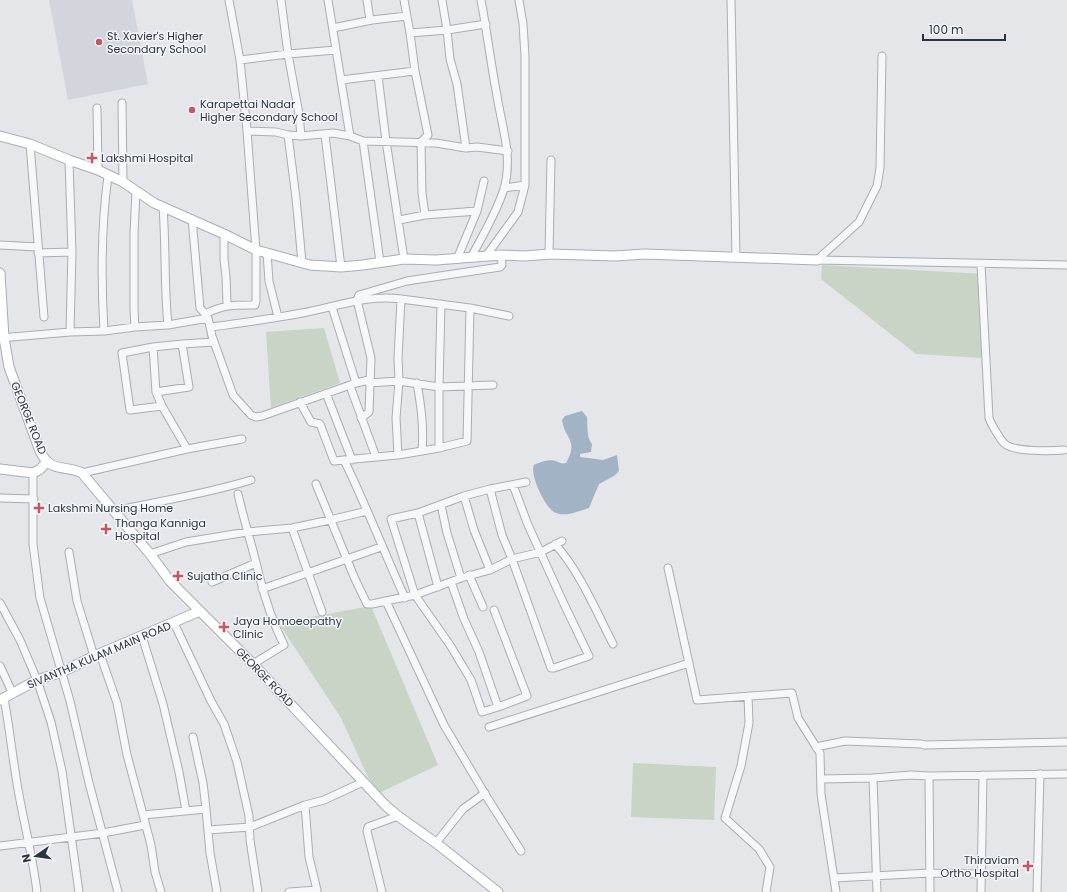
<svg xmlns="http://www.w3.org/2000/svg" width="1067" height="892" font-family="Poppins,sans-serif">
	<rect width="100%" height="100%" fill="#e4e6ea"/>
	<!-- built -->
	<path fill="#d2d5dc" d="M49 0H132L148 84 68 100Z"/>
	<!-- green -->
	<path fill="#c9d3c6" d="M822 265 986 274 982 358 916 354 821 279Z
		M324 328 340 383 271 408 266 332Z
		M371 606 438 765 379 793 368 777 341 718 280 625 289 621Z
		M633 763 716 767 714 820 631 817Z"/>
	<!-- water -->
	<path fill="#a3b3c6" d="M582 411 587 417C588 426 586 437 592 444L591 452 580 454V457L603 460 617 455 619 471 614 476 599 484 589 508C579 511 566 517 556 513 546 510 529 474 534 465 540 462 549 459 556 461 560 463 562 464 566 463 579 440 565 440 562 420L565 416Z"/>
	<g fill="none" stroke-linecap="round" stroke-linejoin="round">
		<!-- street casing -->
		<g stroke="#a9adb4" stroke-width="9">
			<path id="street" d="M281 0 288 54 299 114 301 136
				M328 0 350 136
				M367 0 370 20
				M404 0 410 33
				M442 0 447 30 450 59 457 84 466 148
				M731 0 736 257
				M333 28 372 20 407 16
				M240 60 288 54 336 50
				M378 76 386 141 404 259
				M341 80 415 71
				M122 103 123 182
				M97 108 98 170
				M247 131 276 132 288 135 301 136 333 133 350 136 363 141 436 143 466 148 477 147 508 151
				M288 135 296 198 302 262
				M325 135 341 267
				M363 141 380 262
				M30 144 44 317
				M69 160 72 252 70 332
				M504 188 525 185
				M163 207C166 247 164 286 168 325
				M425 215 422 193 421 142 428 135 415 71 410 33 447 30 486 24
				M192 219 200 308 207 316
				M399 220 425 215 477 211
				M224 234V259L226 277 227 305
				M0 245 38 247
				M38 253 72 252
				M267 253 269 281 278 317
				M549 254 551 160
				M486 256 518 212 525 185V56L523 24 519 0
				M471 257C483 236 496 213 504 189 513 157 502 127 497 96 491 64 487 32 481 0
				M457 259 477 211 484 181
				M817 260 1067 265
				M817 260 859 222 877 186 880 168 882 56
				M981 264 989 418C991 424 1001 441 1005 444 1014 452 1052 451 1064 450
				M401 299 470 308 509 316
				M332 307 356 383 369 380
				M205 314C223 305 232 305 252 305H255L256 301V250L247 131 240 60 229 0
				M135 327 134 309V234L136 191
				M211 327C241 323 271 319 302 313 335 307 367 294 401 299L398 358 399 381 439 387 441 304
				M104 331C101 280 101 227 108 176
				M0 338 70 332 104 331 135 327 168 325 208 318 212 336 233 395 251 415 256 417 262 416 356 383
				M182 344 214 342
				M153 347 156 392
				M369 383 399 381 396 418 398 455
				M350 386 376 457 398 455 422 451C424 427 421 406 417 383
				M326 393 352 460
				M300 402 311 422 320 424 334 461 376 457
				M361 418 369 412 371 358 357 300 359 295 407 281 500 267 502 265 501 255
				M439 448 467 441 470 308
				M187 449 242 439
				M422 451 439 448V387L493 385
				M344 460C366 505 384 552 405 598
				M33 473V544L40 598 70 701 89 783 118 892
				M82 473 187 449 162 406 156 392 189 387 182 344 153 347 122 353 130 410 162 406
				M316 484 355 579 367 604H372L386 601
				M513 485 528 525 564 604 589 656 554 668H551L512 559 490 570 461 578 415 595 386 601 444 725 488 799 521 851
				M490 489 502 535 512 559 541 552 562 541
				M238 494C244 521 253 548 259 575 265 599 273 623 284 645L253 664
				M464 496 474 530 490 570
				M0 498 34 499
				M441 505 447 533 461 578
				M114 511C159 501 206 494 251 480
				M418 513 438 587
				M292 528 322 612
				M555 544C580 572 596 611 613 644
				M69 552 77 601 94 656
				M150 554 186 542 247 532 292 528 330 520 367 511
				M668 568 697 700 792 693 798 718 820 753 821 794 836 892
				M469 575 483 607
				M212 582 256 563
				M451 582 464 619 479 652 498 707 527 696 494 610
				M262 589 381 547
				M0 603 20 640 37 680 51 722 62 771 79 892
				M174 623 211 701 224 724 237 762 249 816 250 840 258 892
				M142 636 163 704 179 772 186 811
				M100 654 117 703 127 755 141 807 151 845 155 872 161 892
				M0 666 12 692
				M748 696 749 723 741 766 725 818 759 849 770 867 766 892
				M4 698C10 730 13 763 19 795 25 827 33 859 37 892
				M498 707 482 712 471 680 450 645 415 595 391 519 418 513 464 496 490 489 526 482
				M489 727 689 663
				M193 737 203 783 206 809
				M816 747 845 741 921 744 925 745 1067 742
				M929 776 930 892
				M873 778 911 775 929 776 1067 774
				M821 779 873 778 877 892
				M305 805 309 857 317 890
				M143 815 206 809 210 853 217 892
				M208 830 250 827 305 805 324 800 363 782
				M436 843 463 809 485 793
				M0 846 103 833 145 825
				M834 878 930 873 981 874
				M289 892 317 890V892
				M382 892 367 831 368 827 398 816
				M981 892 983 775
				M1037 892 1040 774"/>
		</g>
		<!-- secondary casing -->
		<g stroke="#a9adb4" stroke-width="11">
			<path id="secondary" d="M0 136 30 144 69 160 98 170 123 182 154 203 224 234 256 250 310 265 341 267 363 265 404 259 436 260 501 255 524 256 551 254 615 256 645 254 817 260
				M0 273 4 338 9 367 40 451C42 455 45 460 48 462 55 470 72 467 82 473L150 554 170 581 253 664 386 806 398 816 436 843 498 892
				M0 469 33 473 39 470 47 462
				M0 700 37 680 62 672 94 656 200 611"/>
		</g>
		<!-- street -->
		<use href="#street" stroke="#f6f7f9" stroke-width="7"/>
		<!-- secondary -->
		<use href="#secondary" stroke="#fff" stroke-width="9"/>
	</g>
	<!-- markers -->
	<g fill="#c05865" stroke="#f3f5f8" stroke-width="1.5">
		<circle cx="99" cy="42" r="4"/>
		<circle cx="192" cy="110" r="4"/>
		<path d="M90 152h4v4h4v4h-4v4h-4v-4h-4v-4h4z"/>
		<path d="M37 502h4v4h4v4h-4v4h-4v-4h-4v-4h4z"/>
		<path d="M104 523h4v4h4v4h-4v4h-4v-4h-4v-4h4z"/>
		<path d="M176 570h4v4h4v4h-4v4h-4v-4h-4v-4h4z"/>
		<path d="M222 621h4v4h4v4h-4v4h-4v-4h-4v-4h4z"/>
		<path d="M1026 860h4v4h4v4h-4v4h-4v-4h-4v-4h4z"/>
	</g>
	<g text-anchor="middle" stroke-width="3" stroke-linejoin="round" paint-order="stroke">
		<!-- poi labels -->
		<g font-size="11" fill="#2d3441" stroke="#f3f5f8" text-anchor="start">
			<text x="107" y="40">St. Xavier's Higher<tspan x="107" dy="13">Secondary School</tspan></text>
			<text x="200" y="108">Karapettai Nadar<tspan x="200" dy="13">Higher Secondary School</tspan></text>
			<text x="101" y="162">Lakshmi Hospital</text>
			<text x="48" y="512">Lakshmi Nursing Home</text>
			<text x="115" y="527">Thanga Kanniga<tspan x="115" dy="13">Hospital</tspan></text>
			<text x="187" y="580">Sujatha Clinic</text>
			<text x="233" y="625">Jaya Homoeopathy<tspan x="233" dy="13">Clinic</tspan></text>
			<text x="1019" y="864" text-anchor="end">Thiraviam<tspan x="1019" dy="13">Ortho Hospital</tspan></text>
		</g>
		<!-- street labels -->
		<g font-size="11" fill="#2d3441" stroke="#f3f5f8">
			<text transform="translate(29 418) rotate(68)" y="4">GEORGE ROAD</text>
			<text transform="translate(99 655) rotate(-23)" y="4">SIVANTHA KULAM MAIN ROAD</text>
			<text transform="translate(265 677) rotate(46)" y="4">GEORGE ROAD</text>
		</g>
	</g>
	<!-- north arrow -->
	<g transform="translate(36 856) rotate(257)" stroke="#f3f5f8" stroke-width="3" paint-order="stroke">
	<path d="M0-3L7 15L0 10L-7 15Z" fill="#2d3441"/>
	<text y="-6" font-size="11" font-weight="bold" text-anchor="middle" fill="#2d3441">N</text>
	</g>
	<!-- scale -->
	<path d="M923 34v6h82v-6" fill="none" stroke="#2d3441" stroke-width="2"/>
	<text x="929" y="34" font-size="12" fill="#2d3441" stroke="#f3f5f8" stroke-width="3" paint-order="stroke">100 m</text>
</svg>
